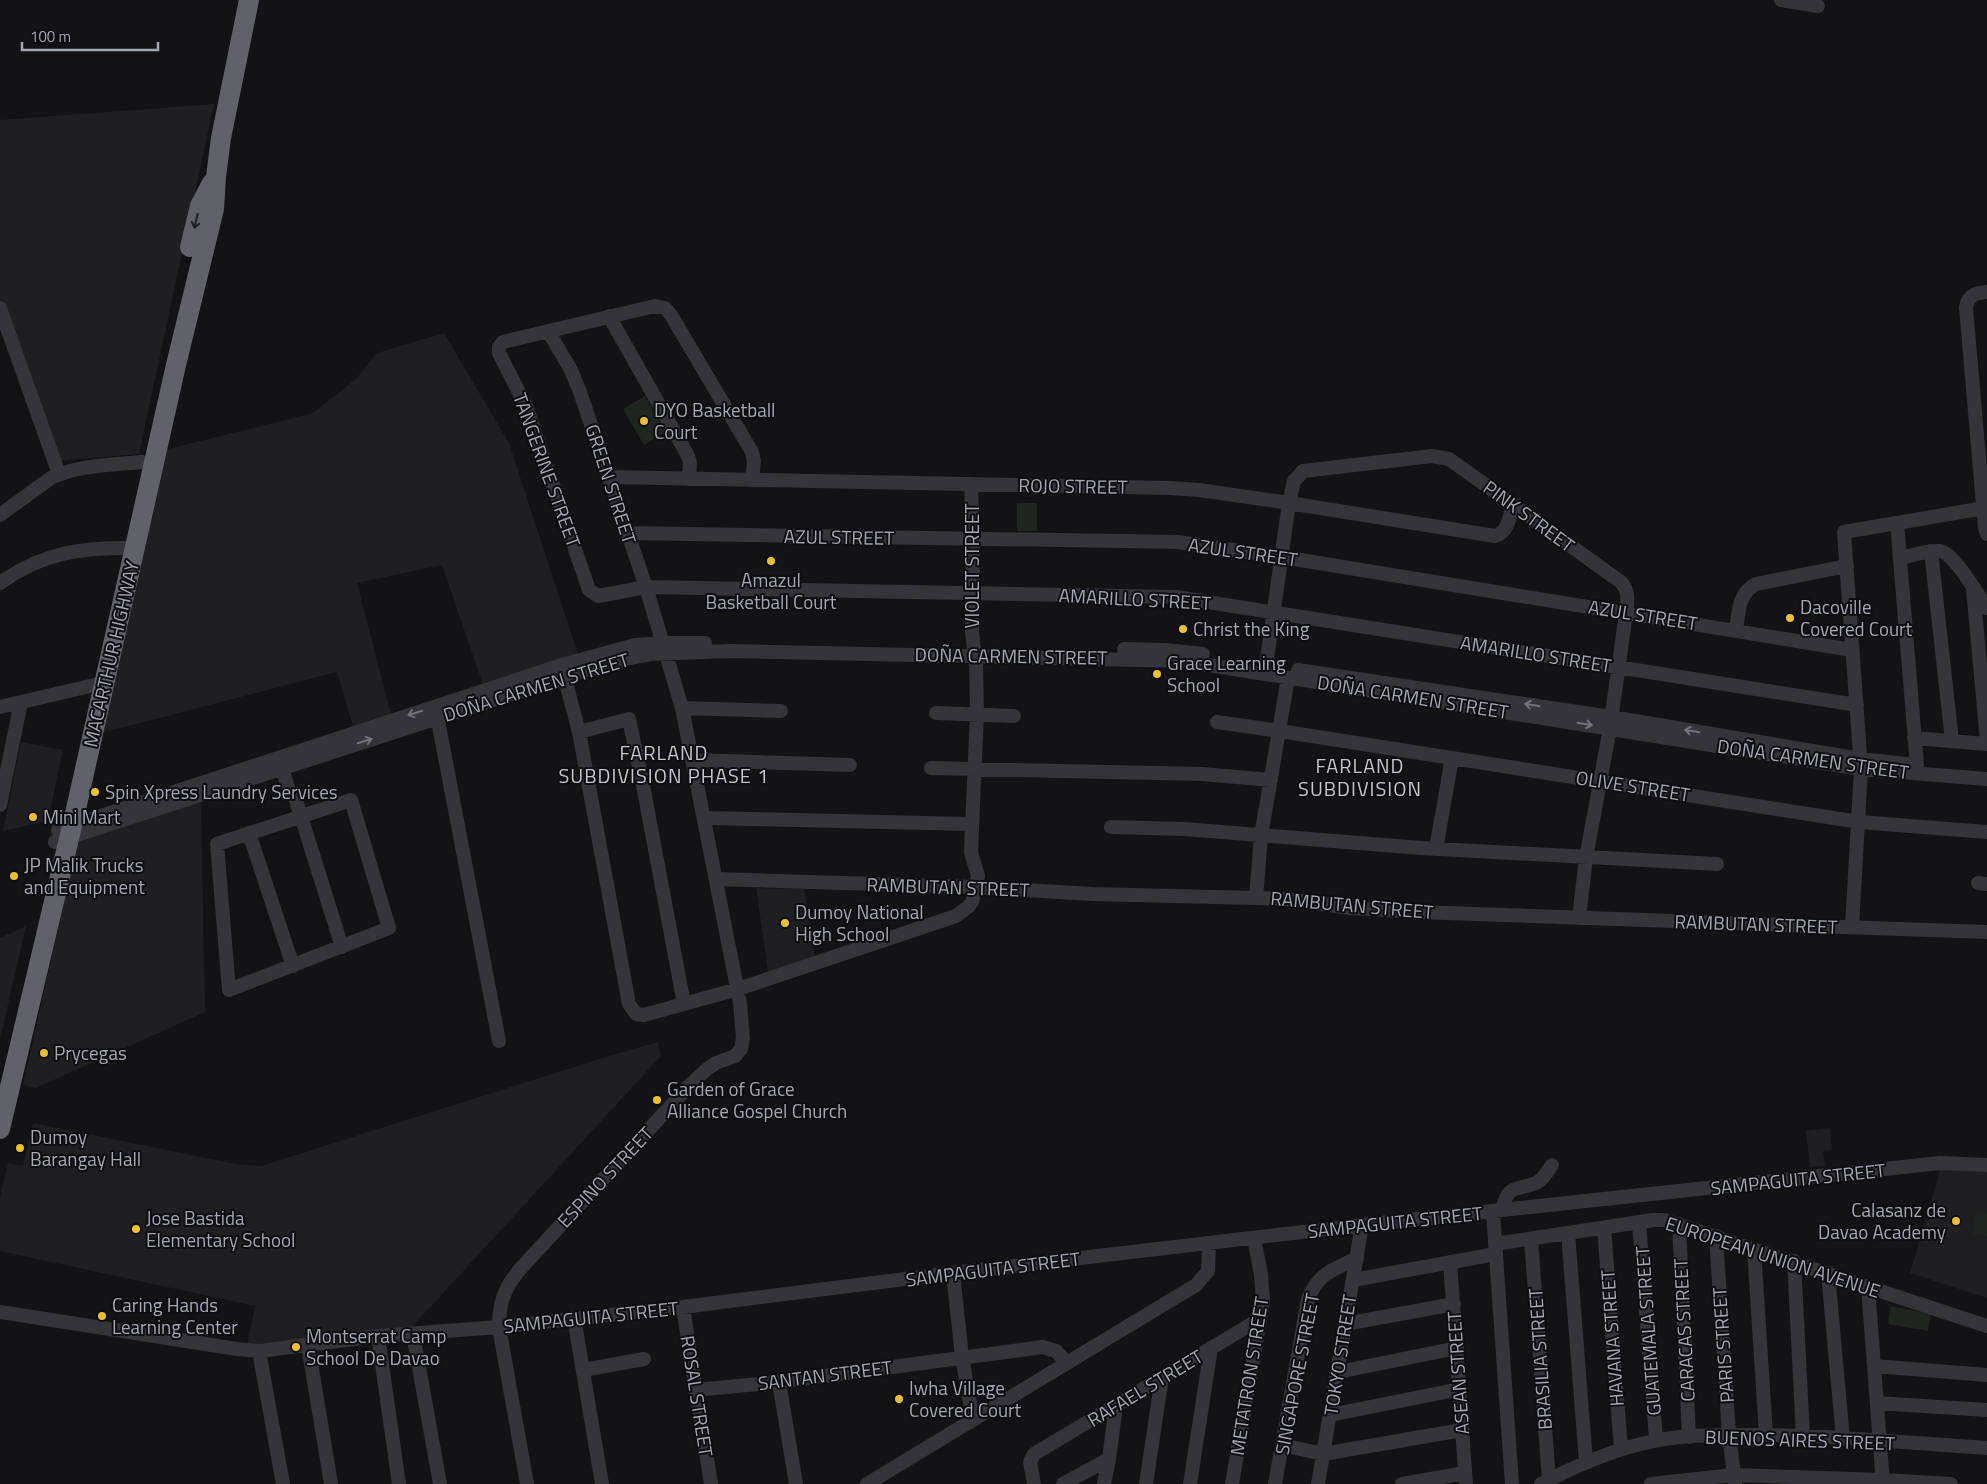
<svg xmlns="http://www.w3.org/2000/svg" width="1987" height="1484" font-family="'Titillium Web',sans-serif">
	<rect width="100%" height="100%" fill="#131214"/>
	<!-- built -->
	<path fill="#1f1e21" d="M214 104 139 454 58 461 0 299V120Z
		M444 333 509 443 578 654 483 685 442 565 357 583 391 715 353 727 337 672 101 733 160 451 313 413 356 379 377 353Z
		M21 742 63 750 48 821 3 831Z
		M201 799 205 1012 36 1088 23 1085 78 840Z
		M756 888 804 889 815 957 768 972Z
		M26 926 0 1040V938Z
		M658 1042 661 1056 411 1328 247 1345 255 1306 0 1251V1197L8 1163 23 1166 33 1123 236 1164 261 1166 612 1055Z
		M1830 1128 1832 1150 1823 1151 1825 1166 1810 1167 1806 1131Z
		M1941 1168 1987 1169V1298L1910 1273Z"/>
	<!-- green -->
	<path fill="#1f2620" d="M645 396 665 432 644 445 623 409Z
		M1017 503H1037V531H1017Z
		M1976 1212 1987 1213V1236L1973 1234Z
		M1891 1306 1931 1314 1928 1331 1888 1324Z"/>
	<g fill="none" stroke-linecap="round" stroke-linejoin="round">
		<!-- minor -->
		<path stroke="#343439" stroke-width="14" d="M1781 0 1818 6
			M1987 292C1976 293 1968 295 1966 307L1985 528 1987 534
			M0 308 59 474
			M609 316 687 454 690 462 689 479
			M608 477 1170 488 1199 490 1289 503 1495 536C1508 533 1510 516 1513 504
			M752 480 754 461 752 452 671 315 665 308 655 306 503 342 499 347V353L526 406 589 590 598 596 646 587 1176 597 1857 705
			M0 515 51 478C78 465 112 465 142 462
			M1897 523 1917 765
			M627 533 1178 542 1282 557 1852 650
			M1931 551 1952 741
			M1901 558C1913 555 1927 550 1940 551 1954 553 1978 595 1987 608
			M0 583C43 552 84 547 135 548
			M1973 589 1987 741
			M1736 630C1739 612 1738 593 1756 584L1847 566
			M1124 649 1165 650 1203 654
			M562 668 579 732 629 1004 636 1014 644 1015 738 989 956 916 968 907 972 902 978 876 971 852 977 713 976 664 972 633 973 538 971 484
			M1298 670 1611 717 1861 759 1906 764
			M1265 673 1289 503 1294 481 1303 471 1432 456 1449 459 1621 582C1629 591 1628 600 1626 613L1610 728 1586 858 1579 918
			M0 707 103 683
			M682 708 781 711
			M436 710 499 1041
			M936 713 1014 716
			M1217 722 1280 731 1859 822 1987 832
			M579 732 629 719 642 780 684 1004
			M1914 738 1987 744
			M693 760 850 765
			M280 761 289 791 295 797 342 947
			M931 768 1202 774 1271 780
			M351 800 389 928 229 990 217 844Z
			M0 805 21 702
			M705 818 971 824
			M1111 827 1184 829 1421 848 1717 864
			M58 830 562 665 635 645 663 643H705
			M249 833 293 966
			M55 842 614 661 651 654 732 651 1184 661 1861 769 1987 779
			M1436 849 1452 758
			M717 879 975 887 1092 894 1256 898 1287 899 1350 908 1418 912 1987 932
			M1978 883 1987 884
			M1256 898 1261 836 1288 678
			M1852 927 1861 769 1844 532 1984 508
			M1502 1210C1508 1184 1515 1191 1536 1183 1543 1180 1547 1172 1552 1165
			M1493 1212 1512 1484
			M1639 1223 1656 1440
			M1679 1224 1689 1437
			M1604 1228 1621 1449
			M1568 1233 1586 1462
			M1716 1236 1729 1435 1735 1483
			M1531 1239 1549 1480
			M1495 1244 1653 1220H1664L1987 1326
			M1754 1249 1766 1435
			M1794 1261 1803 1436
			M1450 1262 1466 1484
			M953 1273 962 1357 973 1420
			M1828 1273 1843 1439
			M1353 1280 1496 1254
			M1868 1287 1883 1484
			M683 1307 711 1484
			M0 1312 237 1349 259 1351 378 1336 499 1327 683 1307 953 1273 1362 1225 1940 1163 1987 1165
			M574 1318 602 1484
			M1345 1324 1454 1304
			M413 1334 440 1484
			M378 1336 399 1484
			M308 1345 331 1484
			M259 1351 283 1484
			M1874 1366 1987 1375
			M583 1370 644 1359
			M1338 1372 1457 1348
			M779 1382 796 1484
			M695 1390 779 1382 1043 1347 1056 1351 1067 1363
			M1877 1403 1987 1410
			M1330 1415 1460 1389
			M1282 1445 1323 1454 1462 1430
			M527 1484 499 1327C499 1302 505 1286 522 1267L690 1085 707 1069 716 1063 735 1056 741 1049 743 1038 740 1003 682 708 646 587 580 392 571 370 548 331
			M867 1484 1196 1285 1208 1271 1209 1244
			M1034 1484 1030 1462 1034 1454 1260 1319
			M1063 1484 1109 1459
			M1104 1484 1109 1459 1116 1406
			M1146 1484 1162 1377
			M1190 1484 1211 1348
			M1232 1484 1263 1302 1261 1274 1254 1239
			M1275 1484 1308 1299C1319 1272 1332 1271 1357 1258
			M1318 1484 1362 1225
			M1402 1484 1465 1473
			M1541 1484C1577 1465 1614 1449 1654 1441 1682 1435 1712 1435 1741 1435 1823 1434 1905 1443 1987 1448
			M1651 1484 1733 1475 1883 1480 1951 1484"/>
		<!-- highway -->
		<path stroke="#606169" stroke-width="20" d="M190 247 200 206 212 183
			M0 1129 76 809 176 365 214 209 216 177 221 138 249 0"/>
	</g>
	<!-- one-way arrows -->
	<defs><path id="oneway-shaft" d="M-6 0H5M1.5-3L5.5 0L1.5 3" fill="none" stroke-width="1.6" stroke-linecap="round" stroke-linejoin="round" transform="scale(1.25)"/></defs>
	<use stroke="#1e1e21" href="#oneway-shaft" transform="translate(196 221) rotate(103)"/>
	<g stroke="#72737d">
		<use href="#oneway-shaft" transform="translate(1532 705) rotate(-171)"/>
		<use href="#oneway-shaft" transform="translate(415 713) rotate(162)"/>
		<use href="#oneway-shaft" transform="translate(1585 724) rotate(9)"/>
		<use href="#oneway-shaft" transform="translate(1692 731) rotate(-170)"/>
		<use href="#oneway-shaft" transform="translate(365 741) rotate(-18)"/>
	</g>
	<!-- markers -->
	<g fill="#eac034" stroke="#0e0d0f" stroke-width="2">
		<circle cx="644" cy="421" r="5"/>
		<circle cx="771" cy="561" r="5"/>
		<circle cx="1790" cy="618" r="5"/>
		<circle cx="1183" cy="629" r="5"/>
		<circle cx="1157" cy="674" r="5"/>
		<circle cx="95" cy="792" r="5"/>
		<circle cx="33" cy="817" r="5"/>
		<circle cx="14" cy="876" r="5"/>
		<circle cx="785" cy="923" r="5"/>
		<circle cx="44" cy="1053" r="5"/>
		<circle cx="657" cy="1100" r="5"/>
		<circle cx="20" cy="1148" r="5"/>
		<circle cx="1956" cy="1221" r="5"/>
		<circle cx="136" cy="1229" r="5"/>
		<circle cx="102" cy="1316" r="5"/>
		<circle cx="296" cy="1347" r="5"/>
		<circle cx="899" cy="1399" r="5"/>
	</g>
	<g text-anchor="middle" stroke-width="4" stroke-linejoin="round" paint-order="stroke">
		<!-- poi labels -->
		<g font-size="19" fill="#a4a7b4" stroke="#0e0d0f" text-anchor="start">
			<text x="654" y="417">DYO Basketball<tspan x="654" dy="22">Court</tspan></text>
			<text x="771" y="587" text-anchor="middle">Amazul<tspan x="771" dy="22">Basketball Court</tspan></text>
			<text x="1800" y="614">Dacoville<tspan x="1800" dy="22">Covered Court</tspan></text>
			<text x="1193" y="636">Christ the King</text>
			<text x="1167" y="670">Grace Learning<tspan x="1167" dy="22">School</tspan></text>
			<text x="105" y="799">Spin Xpress Laundry Services</text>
			<text x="43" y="824">Mini Mart</text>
			<text x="24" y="872">JP Malik Trucks<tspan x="24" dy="22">and Equipment</tspan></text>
			<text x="795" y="919">Dumoy National<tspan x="795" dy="22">High School</tspan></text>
			<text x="54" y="1060">Prycegas</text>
			<text x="667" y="1096">Garden of Grace<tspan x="667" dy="22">Alliance Gospel Church</tspan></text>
			<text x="30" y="1144">Dumoy<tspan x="30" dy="22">Barangay Hall</tspan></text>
			<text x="1946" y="1217" text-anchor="end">Calasanz de<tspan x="1946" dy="22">Davao Academy</tspan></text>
			<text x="146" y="1225">Jose Bastida<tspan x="146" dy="22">Elementary School</tspan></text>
			<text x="112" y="1312">Caring Hands<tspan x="112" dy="22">Learning Center</tspan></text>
			<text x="306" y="1343">Montserrat Camp<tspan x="306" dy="22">School De Davao</tspan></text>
			<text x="909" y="1395">Iwha Village<tspan x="909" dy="22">Covered Court</tspan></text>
		</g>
		<!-- street labels -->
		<g font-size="19" fill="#a4a7b4" stroke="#0e0d0f">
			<text transform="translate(547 470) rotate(70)" y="7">TANGERINE STREET</text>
			<text transform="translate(611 484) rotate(72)" y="7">GREEN STREET</text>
			<text transform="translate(1073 486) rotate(1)" y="7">ROJO STREET</text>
			<text transform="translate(1529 516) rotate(36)" y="7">PINK STREET</text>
			<text transform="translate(839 537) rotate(1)" y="7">AZUL STREET</text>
			<text transform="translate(1243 552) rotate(8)" y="7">AZUL STREET</text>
			<text transform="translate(972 566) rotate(-90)" y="7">VIOLET STREET</text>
			<text transform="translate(1135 599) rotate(3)" y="7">AMARILLO STREET</text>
			<text transform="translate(1643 615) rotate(9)" y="7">AZUL STREET</text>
			<text transform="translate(111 654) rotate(-77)" y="7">MACARTHUR HIGHWAY</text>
			<text transform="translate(1536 654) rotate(9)" y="7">AMARILLO STREET</text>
			<text transform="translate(1011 656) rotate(1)" y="7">DOÑA CARMEN STREET</text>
			<text transform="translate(536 687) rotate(-17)" y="7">DOÑA CARMEN STREET</text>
			<text transform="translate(1413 697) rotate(9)" y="7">DOÑA CARMEN STREET</text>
			<text transform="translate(1813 759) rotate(8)" y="7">DOÑA CARMEN STREET</text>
			<text transform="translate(1633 786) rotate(9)" y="7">OLIVE STREET</text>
			<text transform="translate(948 887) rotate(2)" y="7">RAMBUTAN STREET</text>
			<text transform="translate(1352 905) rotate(5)" y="7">RAMBUTAN STREET</text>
			<text transform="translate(1756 924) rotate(2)" y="7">RAMBUTAN STREET</text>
			<text transform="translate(605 1177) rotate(-47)" y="7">ESPINO STREET</text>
			<text transform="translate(1798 1179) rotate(-6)" y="7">SAMPAGUITA STREET</text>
			<text transform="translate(1395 1222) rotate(-6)" y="7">SAMPAGUITA STREET</text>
			<text transform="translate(1773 1257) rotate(18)" y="7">EUROPEAN UNION AVENUE</text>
			<text transform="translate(993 1269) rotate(-7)" y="7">SAMPAGUITA STREET</text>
			<text transform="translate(591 1317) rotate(-6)" y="7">SAMPAGUITA STREET</text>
			<text transform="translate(1684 1330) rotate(-93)" y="7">CARACAS STREET</text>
			<text transform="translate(1648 1331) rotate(-94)" y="7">GUATEMALA STREET</text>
			<text transform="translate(1612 1338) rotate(-94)" y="7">HAVANA STREET</text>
			<text transform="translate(1723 1345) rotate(-94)" y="7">PARIS STREET</text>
			<text transform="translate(1340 1355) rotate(-81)" y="7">TOKYO STREET</text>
			<text transform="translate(1540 1359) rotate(-94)" y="7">BRASILIA STREET</text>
			<text transform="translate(1458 1373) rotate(-94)" y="7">ASEAN STREET</text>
			<text transform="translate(1297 1374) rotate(-79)" y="7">SINGAPORE STREET</text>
			<text transform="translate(825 1375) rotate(-7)" y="7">SANTAN STREET</text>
			<text transform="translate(1249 1376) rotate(-81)" y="7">METATRON STREET</text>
			<text transform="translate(1145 1388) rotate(-31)" y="7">RAFAEL STREET</text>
			<text transform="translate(697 1396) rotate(81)" y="7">ROSAL STREET</text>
			<text transform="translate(1800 1440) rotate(2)" y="7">BUENOS AIRES STREET</text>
		</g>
		<!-- neighbourhood labels -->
		<g font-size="20" letter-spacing="1" fill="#c5c7d0" stroke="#0e0d0f">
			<text x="664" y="760">FARLAND<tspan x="664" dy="23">SUBDIVISION PHASE 1</tspan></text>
			<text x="1360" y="773">FARLAND<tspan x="1360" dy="23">SUBDIVISION</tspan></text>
		</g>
	</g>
	<!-- scale -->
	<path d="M22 42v8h136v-8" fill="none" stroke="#a4a7b4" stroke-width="2.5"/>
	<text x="30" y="42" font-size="15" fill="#a4a7b4" stroke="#0e0d0f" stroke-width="4" paint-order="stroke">100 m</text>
</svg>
